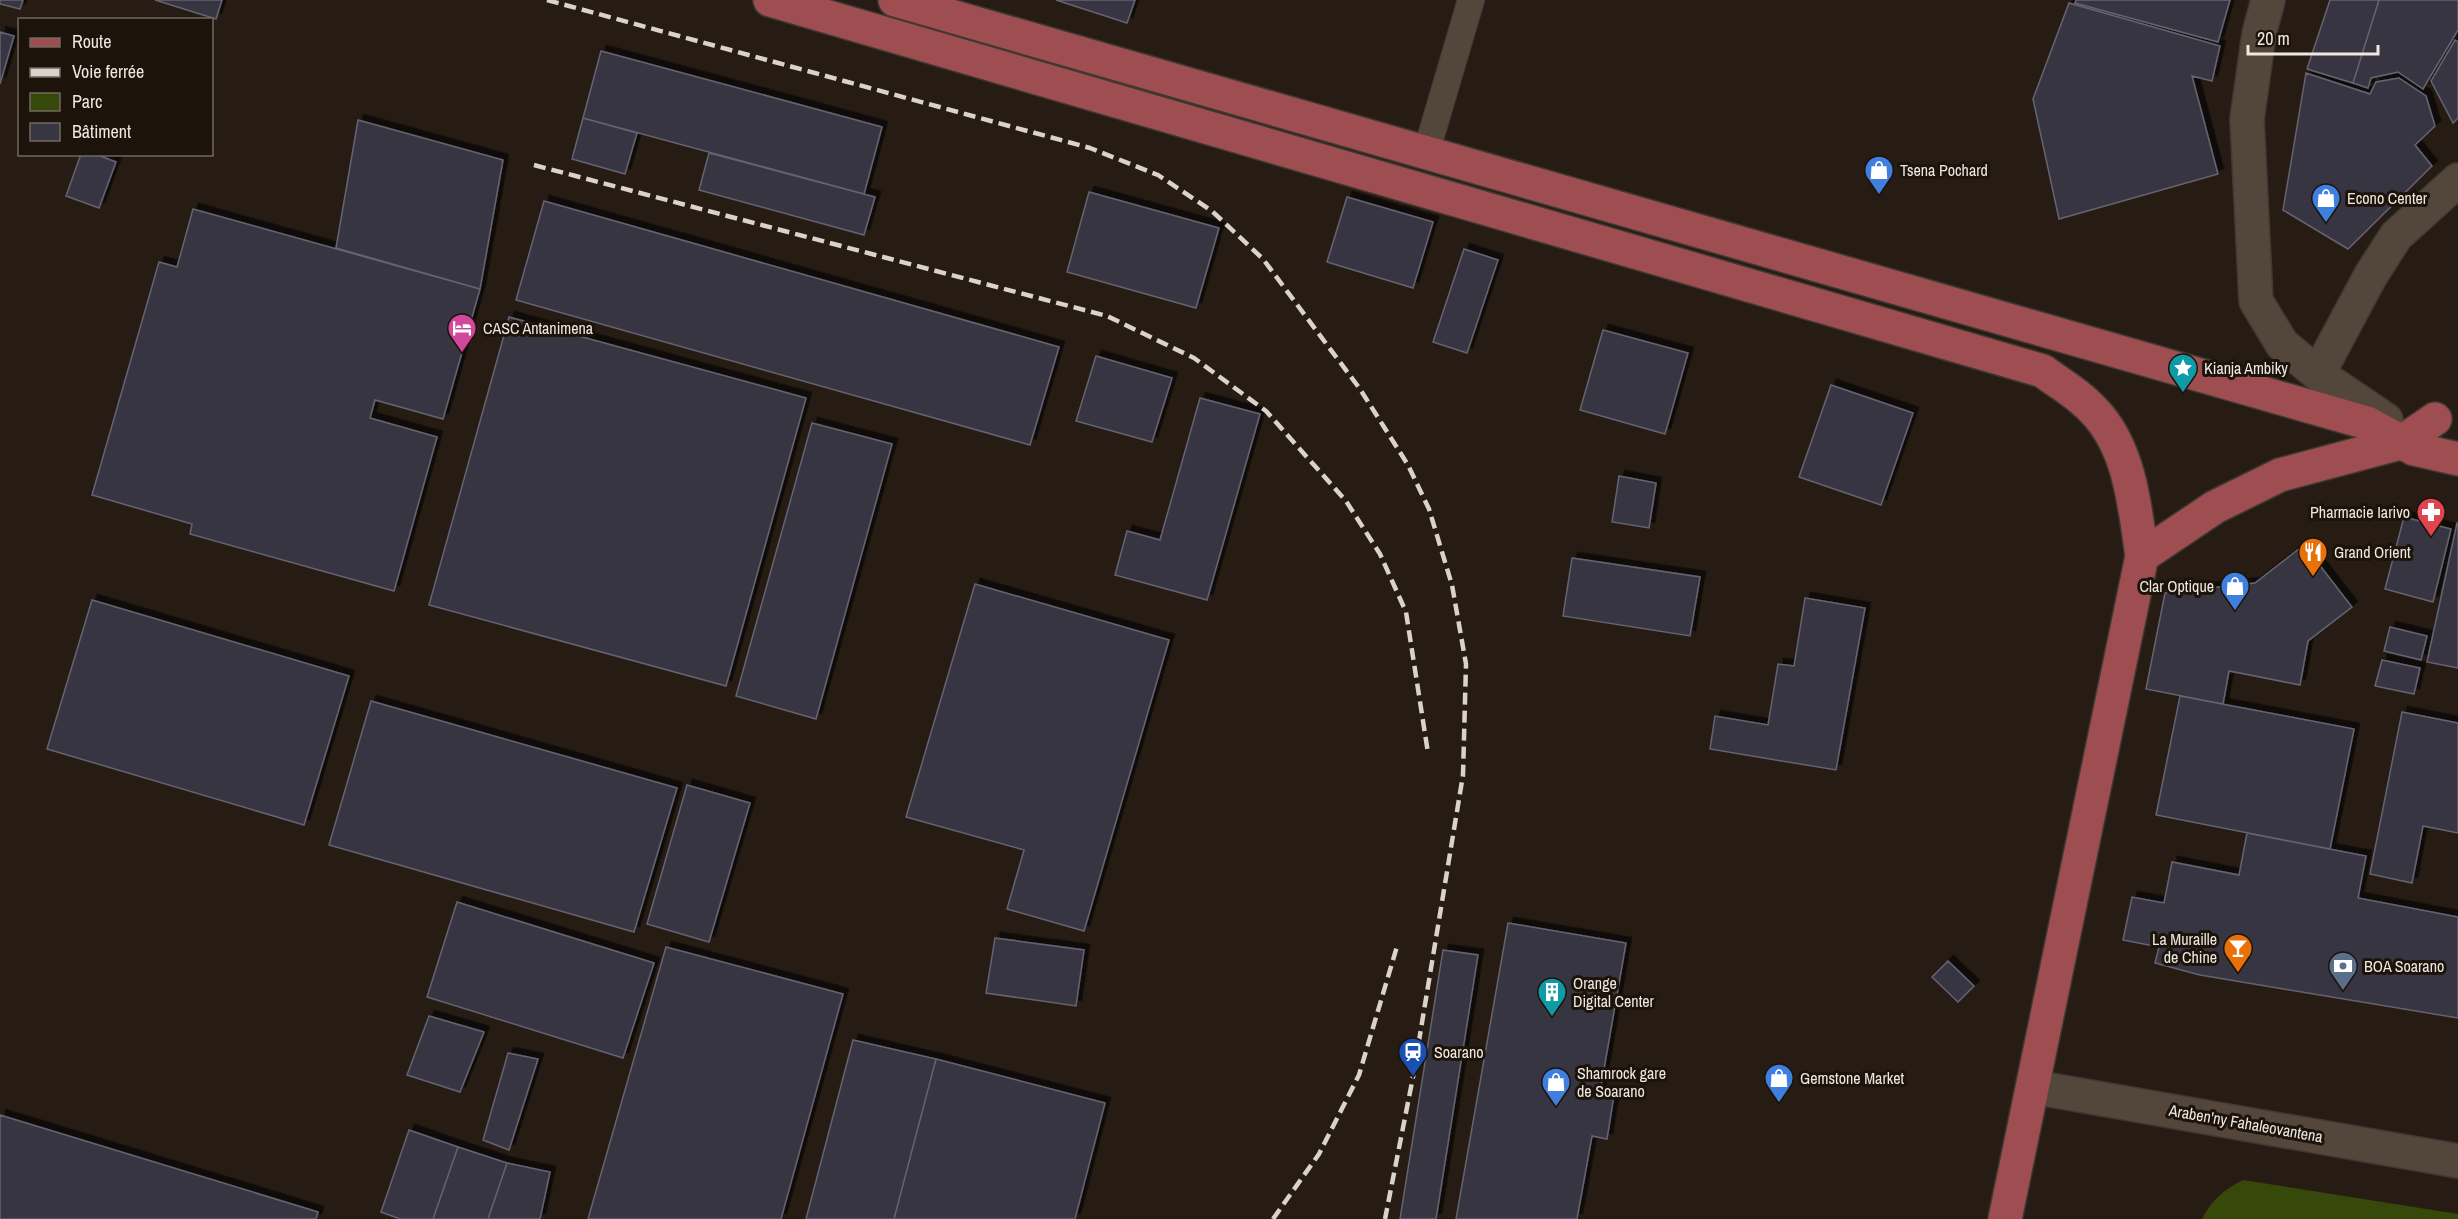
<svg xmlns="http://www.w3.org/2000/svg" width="2458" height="1219" font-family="'Archivo Narrow',sans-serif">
	<defs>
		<filter id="shadow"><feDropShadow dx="5.5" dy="-5.5" stdDeviation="0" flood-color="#0009"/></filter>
	</defs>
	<rect width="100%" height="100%" fill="#261c13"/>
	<!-- green -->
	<path fill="#37480b" d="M2243 1180 2458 1214V1219H2202C2212 1200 2223 1190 2243 1180Z"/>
	<!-- building -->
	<path fill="#383643" stroke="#656371" stroke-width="1.5" filter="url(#shadow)" d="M0 0H23L20 9 0 4Z
		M155 0H222L216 19Z
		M1056 0H1135L1127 23Z
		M2076 0H2230L2218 42 2075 3Z
		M2330 0H2379L2353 83 2307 69Z
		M2379 0H2458V30L2423 89 2398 72 2371 78 2368 88 2353 83Z
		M2069 3 2220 46 2212 81 2192 76 2218 174 2059 219 2033 99Z
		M0 32 14 36 0 84Z
		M2455 40 2458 42V118L2453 123 2431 81Z
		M601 51 882 127 864 194 583 118Z
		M2306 73 2370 94 2376 82 2399 78 2426 96 2435 126 2415 145 2432 166 2348 249 2283 210Z
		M583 118 637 133 625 174 572 159Z
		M358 120 503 160 480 289 336 248Z
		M709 153 875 197 864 235 699 190Z
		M81 154H95L116 162 99 208 66 196Z
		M1089 192 1219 228 1196 308 1067 272Z
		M1347 197 1433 222 1413 288 1327 262Z
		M544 201 1059 347 1030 445 516 300Z
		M193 209 480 289 443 419 375 400 370 418 437 437 394 591 190 534 192 524 92 495 159 262 177 267Z
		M1464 249 1498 260 1467 353 1433 342Z
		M509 317 806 398 726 686 429 605Z
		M1603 330 1688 353 1665 434 1580 410Z
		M1096 356 1172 378 1152 442 1076 421Z
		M1831 385 1913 413 1881 505 1799 477Z
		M1200 398 1260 414 1207 600 1115 575 1127 531 1160 540Z
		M812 423 892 444 816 719 736 696Z
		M1619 476 1656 483 1649 528 1612 522Z
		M2404 517 2451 529 2433 602 2385 589Z
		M2457 523H2458V668L2427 662Z
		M2304 545 2352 607 2308 641 2300 685 2229 671 2223 704 2146 689 2165 593 2255 583Z
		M1572 558 1700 577 1690 636 1563 616Z
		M975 584 1169 640 1084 931 1007 909 1024 850 906 817Z
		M1805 598 1865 608 1836 770 1710 749 1715 716 1768 725 1778 664 1794 666Z
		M92 600 349 676 304 825 47 749Z
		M2390 627 2427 636 2421 660 2384 651Z
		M2382 660 2420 668 2414 694 2375 686Z
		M2180 696 2354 729 2330 849 2156 815Z
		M371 701 677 788 634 932 329 845Z
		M2402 712 2458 723V833L2423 826 2412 883 2370 874Z
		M687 785 750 803 709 942 647 924Z
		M2247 833 2366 856 2358 898 2458 917V1018L2200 975 2155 963 2159 947 2123 940 2132 897 2164 903 2172 862 2239 875Z
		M457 902 654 963 623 1058 427 997Z
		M1508 923 1626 943 1600 1092 1614 1095 1607 1139 1592 1136 1577 1219H1456Z
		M995 938 1084 950 1076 1006 986 993Z
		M666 947 843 994 781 1219H588Z
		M1443 950 1478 955 1436 1219H1400Z
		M1948 961 1974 986 1958 1002 1932 977Z
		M429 1016 484 1032 460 1092 407 1075Z
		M853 1040 936 1059 894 1219H806Z
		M508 1053 538 1059 509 1150 483 1140Z
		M936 1059 1105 1103 1075 1219H894Z
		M0 1115 318 1212 316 1219H0Z
		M409 1130 458 1147 433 1219H400L381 1212Z
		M458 1147 507 1163 488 1219H433Z
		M507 1163 550 1172 540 1219H488Z"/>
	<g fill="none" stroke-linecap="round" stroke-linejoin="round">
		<!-- service casing -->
		<g stroke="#403832" stroke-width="28">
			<path id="service" d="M1426 153 1471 0"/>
		</g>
		<!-- minor casing -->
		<g stroke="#403832" stroke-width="36">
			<path id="minor" d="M2318 374 2371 275 2396 236 2458 180
				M2033 1087 2458 1161"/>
		</g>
		<!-- secondary casing -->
		<g stroke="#403832" stroke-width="36">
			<path id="secondary" d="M2268 0 2259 34 2247 119 2256 301 2282 344 2318 374 2386 420"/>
		</g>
		<!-- primary casing -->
		<g stroke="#403832" stroke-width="36">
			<path id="primary" d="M770 0 2043 371C2057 382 2074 391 2087 404 2130 442 2134 503 2142 556L2005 1219
				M895 0 2367 423 2414 449 2458 459
				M2142 556 2215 507 2280 475 2400 443 2435 419"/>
		</g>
		<!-- service -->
		<use href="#service" stroke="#53473c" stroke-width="26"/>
		<!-- minor -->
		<use href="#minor" stroke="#53473c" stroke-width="33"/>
		<!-- secondary -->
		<use href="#secondary" stroke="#53473c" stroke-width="33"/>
		<!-- primary -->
		<use href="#primary" stroke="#9e4e50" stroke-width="33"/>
		<!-- rail -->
		<path stroke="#dad3cb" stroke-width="4.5" stroke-dasharray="12 6" stroke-linecap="butt" d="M547 0 1090 148 1158 175 1212 211 1263 259 1360 389 1408 465 1429 509 1452 585 1466 664 1463 775 1413 1077 1385 1219
			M534 165 1107 316 1194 358 1266 411 1346 501 1380 554 1406 612 1428 753
			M1273 1219 1319 1154 1359 1075 1398 943"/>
	</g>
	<!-- icons -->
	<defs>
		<g id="shop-pin" transform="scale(1.5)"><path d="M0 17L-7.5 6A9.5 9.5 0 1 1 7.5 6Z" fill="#3f7fe0" stroke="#1c130a"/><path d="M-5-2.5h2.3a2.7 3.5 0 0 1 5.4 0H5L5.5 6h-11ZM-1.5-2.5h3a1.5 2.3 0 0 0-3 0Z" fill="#fff"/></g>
		<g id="hotel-pin" transform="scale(1.5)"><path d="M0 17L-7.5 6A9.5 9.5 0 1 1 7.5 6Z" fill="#d1479c" stroke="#1c130a"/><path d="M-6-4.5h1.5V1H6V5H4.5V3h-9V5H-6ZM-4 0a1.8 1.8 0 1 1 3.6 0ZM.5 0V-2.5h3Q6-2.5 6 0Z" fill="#fff"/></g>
		<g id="sight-pin" transform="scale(1.5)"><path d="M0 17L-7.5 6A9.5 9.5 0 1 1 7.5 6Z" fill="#0f9aa8" stroke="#1c130a"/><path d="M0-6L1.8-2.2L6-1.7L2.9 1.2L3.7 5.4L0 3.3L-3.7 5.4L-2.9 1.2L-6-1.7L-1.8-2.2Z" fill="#fff"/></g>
		<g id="pharmacy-pin" transform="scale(1.5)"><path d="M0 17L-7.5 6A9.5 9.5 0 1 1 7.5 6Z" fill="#e0444e" stroke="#1c130a"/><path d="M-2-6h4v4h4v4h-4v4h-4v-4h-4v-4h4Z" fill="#fff"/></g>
		<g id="restaurant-pin" transform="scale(1.5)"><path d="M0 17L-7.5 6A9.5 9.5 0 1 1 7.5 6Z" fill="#e8710a" stroke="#1c130a"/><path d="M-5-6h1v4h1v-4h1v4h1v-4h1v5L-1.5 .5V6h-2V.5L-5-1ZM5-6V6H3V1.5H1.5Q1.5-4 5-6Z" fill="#fff"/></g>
		<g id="bar-pin" transform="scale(1.5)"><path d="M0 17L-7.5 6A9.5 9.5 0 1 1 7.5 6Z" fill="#e8710a" stroke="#1c130a"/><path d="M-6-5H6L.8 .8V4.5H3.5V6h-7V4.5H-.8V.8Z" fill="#fff"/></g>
		<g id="bank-pin" transform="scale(1.5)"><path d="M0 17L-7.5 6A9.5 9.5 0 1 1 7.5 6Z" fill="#5c6f8a" stroke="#1c130a"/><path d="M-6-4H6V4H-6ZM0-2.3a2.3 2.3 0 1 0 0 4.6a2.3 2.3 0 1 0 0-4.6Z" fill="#fff"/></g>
		<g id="building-pin" transform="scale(1.5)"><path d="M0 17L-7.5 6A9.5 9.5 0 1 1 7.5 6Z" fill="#0f9aa8" stroke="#1c130a"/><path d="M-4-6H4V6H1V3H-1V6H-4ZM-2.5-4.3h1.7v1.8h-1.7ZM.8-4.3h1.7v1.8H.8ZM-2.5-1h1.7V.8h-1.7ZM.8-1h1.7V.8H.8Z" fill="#fff"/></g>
		<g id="station-pin" transform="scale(1.5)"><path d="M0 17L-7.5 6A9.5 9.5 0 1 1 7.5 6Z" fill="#1a4fb4" stroke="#1c130a"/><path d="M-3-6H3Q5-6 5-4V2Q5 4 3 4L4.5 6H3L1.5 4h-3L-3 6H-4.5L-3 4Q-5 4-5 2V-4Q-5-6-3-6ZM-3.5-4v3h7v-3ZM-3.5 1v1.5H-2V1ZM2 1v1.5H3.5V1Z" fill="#fff"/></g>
	</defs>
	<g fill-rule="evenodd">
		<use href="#shop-pin" x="1879" y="170"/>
		<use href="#shop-pin" x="2326" y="198"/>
		<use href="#hotel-pin" x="462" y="328"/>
		<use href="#sight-pin" x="2183" y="368"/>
		<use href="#pharmacy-pin" x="2431" y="512"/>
		<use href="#restaurant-pin" x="2313" y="552"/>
		<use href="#shop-pin" x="2235" y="586"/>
		<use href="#bar-pin" x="2238" y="948"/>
		<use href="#bank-pin" x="2343" y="966"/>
		<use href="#building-pin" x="1552" y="992"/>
		<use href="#station-pin" x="1413" y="1052"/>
		<use href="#shop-pin" x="1779" y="1078"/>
		<use href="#shop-pin" x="1556" y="1082"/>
	</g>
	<g text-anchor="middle" stroke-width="6" stroke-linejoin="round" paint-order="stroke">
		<!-- poi labels -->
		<g font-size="16" fill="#efe8e1" stroke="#1c130a" text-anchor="start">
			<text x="1900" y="176">Tsena Pochard</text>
			<text x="2347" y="204">Econo Center</text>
			<text x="483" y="334">CASC Antanimena</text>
			<text x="2204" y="374">Kianja Ambiky</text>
			<text x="2410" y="518" text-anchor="end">Pharmacie Iarivo</text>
			<text x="2334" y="558">Grand Orient</text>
			<text x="2214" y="592" text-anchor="end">Clar Optique</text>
			<text x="2217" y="945" text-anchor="end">La Muraille<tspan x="2217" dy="18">de Chine</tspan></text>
			<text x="2364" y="972">BOA Soarano</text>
			<text x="1573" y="989">Orange<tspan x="1573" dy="18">Digital Center</tspan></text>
			<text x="1434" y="1058">Soarano</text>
			<text x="1577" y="1079">Shamrock gare<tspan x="1577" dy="18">de Soarano</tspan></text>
			<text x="1800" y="1084">Gemstone Market</text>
		</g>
		<!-- street labels -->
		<g font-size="16" fill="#efe8e1" stroke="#1c130a">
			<text transform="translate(2246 1123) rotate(10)" y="6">Araben'ny Fahaleovantena</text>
		</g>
	</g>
	<!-- legend -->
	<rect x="18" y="18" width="195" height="138" fill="#1c130a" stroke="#706860" stroke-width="1.5"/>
	<rect x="30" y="38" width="30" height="9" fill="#9e4e50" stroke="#706860" stroke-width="1.5"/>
	<text x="72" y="48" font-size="18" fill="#efe8e1">Route</text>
	<rect x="30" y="68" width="30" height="9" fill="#dad3cb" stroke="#706860" stroke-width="1.5"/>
	<text x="72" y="78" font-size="18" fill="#efe8e1">Voie ferrée</text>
	<rect x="30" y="93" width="30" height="18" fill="#37480b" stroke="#706860" stroke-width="1.5"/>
	<text x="72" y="108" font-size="18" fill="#efe8e1">Parc</text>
	<rect x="30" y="123" width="30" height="18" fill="#383643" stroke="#706860" stroke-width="1.5"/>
	<text x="72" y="138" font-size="18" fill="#efe8e1">Bâtiment</text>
	<!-- scale -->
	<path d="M2248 45v9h130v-9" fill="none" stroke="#efe8e1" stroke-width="3"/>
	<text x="2257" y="45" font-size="18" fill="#efe8e1" stroke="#1c130a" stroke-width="4.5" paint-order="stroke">20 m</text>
</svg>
